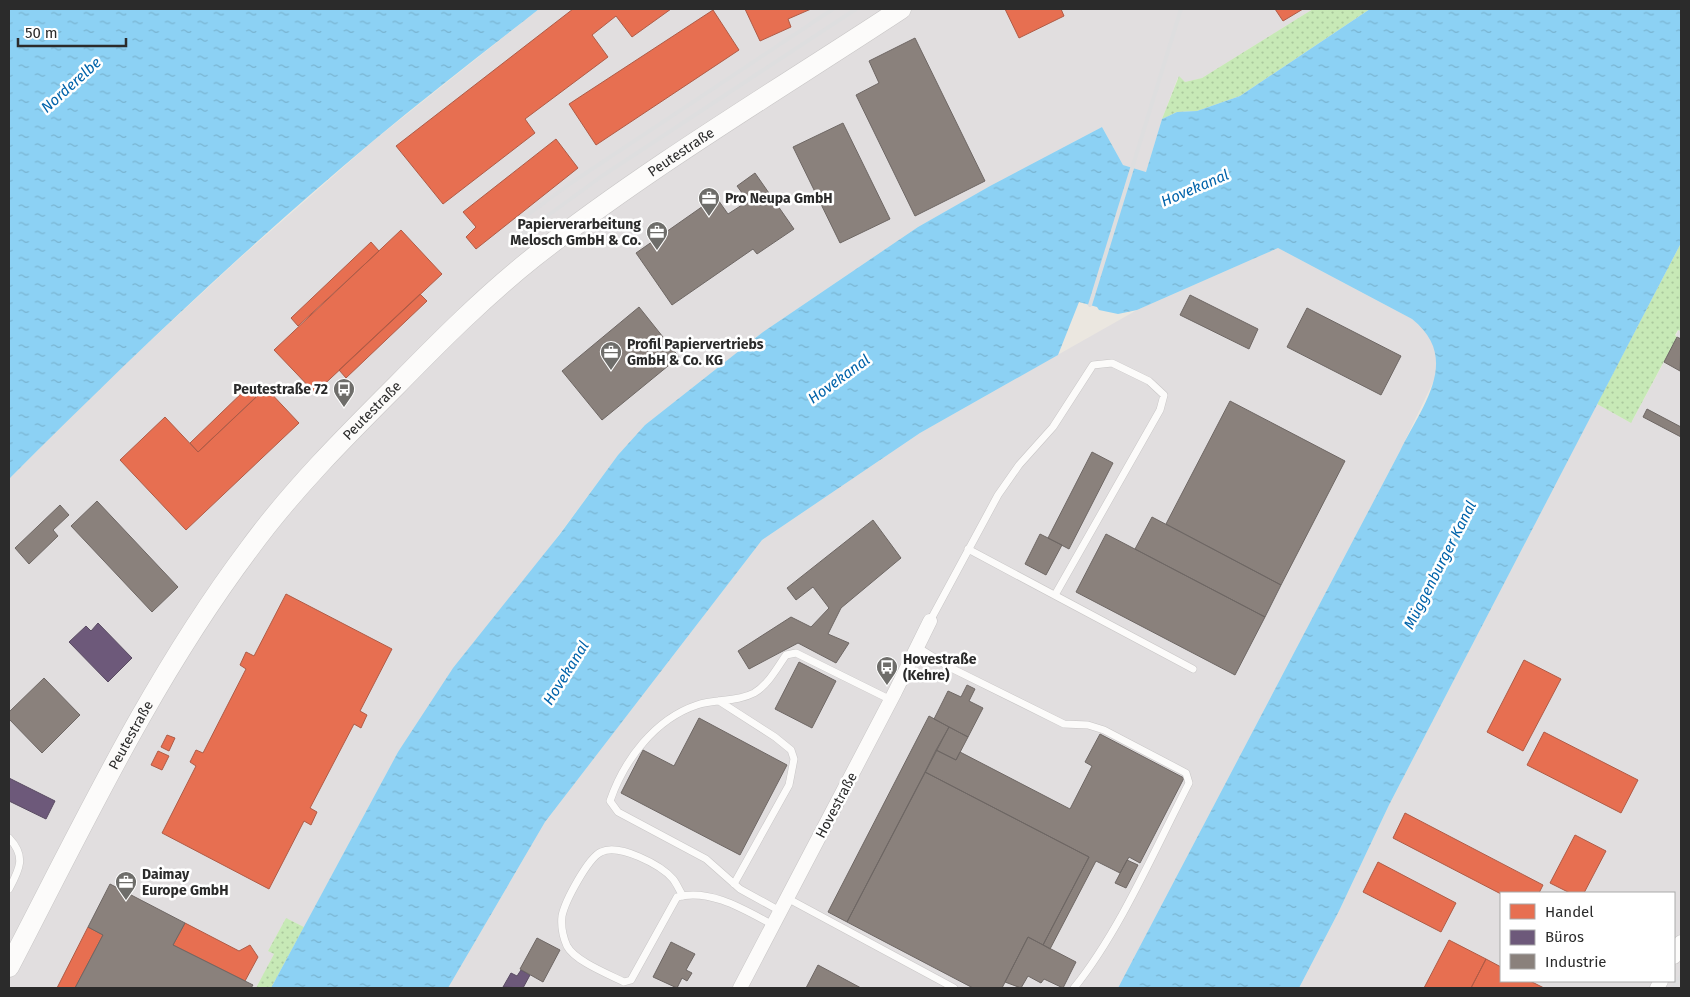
<svg xmlns="http://www.w3.org/2000/svg" width="1690" height="997" font-family="'Fira Sans',sans-serif">
	<defs>
		<pattern id="grass-dots" width="8" height="8" patternUnits="userSpaceOnUse" patternTransform="scale(1.25)"><rect width="8" height="8" fill="#c7e9b6"/><path d="M2 2h.1M6 6h.1" fill="none" stroke="#abc89d" stroke-width="1.8" stroke-linecap="round"/></pattern>
		<pattern id="water-ripples" width="26" height="14" patternUnits="userSpaceOnUse" patternTransform="scale(1.25)"><rect width="26" height="14" fill="#8cd1f4"/><path d="M2 4q2-2 4 0t4 0M15 11q2-2 4 0t4 0" fill="none" stroke="#79b4d1"/></pattern>
	</defs>
	<rect width="100%" height="100%" fill="#ebe7e0"/>
	<!-- industrial -->
	<path fill="#e1dedf" fill-rule="evenodd" d="M539 9H1313L1202 78 1185 82 1178 77 1162 119 1146 172 1123 165 1102 127 990 186 918 227 763 332 645 425 618 455 398 752 304 927 286 918 268 951 274 954 256 988H9V479L108 380 240 258 372 142Z
		M1278 248 1412 319 1425 329 1434 342 1438 358 1437 374 1400 451 1118 988H448L545 822 762 540 920 433 1137 310Z
		M1679 329 1681 331V988H1299L1339 911 1389 805 1597 404 1631 423 1664 362ZM1501 893H1674V981H1501Z"/>
	<!-- grass -->
	<path fill="url(#grass-dots)" d="M1313 9H1370L1240 96 1197 111 1177 112 1162 119 1179 76 1185 82 1202 78Z
		M1681 243V331L1678 330 1675 335 1677 337 1631 423 1597 404Z
		M286 918 304 927 271 988H256L274 954 268 951Z"/>
	<!-- water -->
	<path fill="url(#water-ripples)" d="M9 9H539C483 53 427 96 373 141 246 247 126 362 9 479Z
		M1370 9H1681V243L1389 805 1339 911 1299 988H1118L1400 451C1422 406 1462 359 1412 319L1278 248 1137 310 1118 314 1099 310 1097 307 1079 302 1058 355 920 433 762 540 545 822 448 988H271L398 752 453 668 560 534 618 455 645 425 763 332 918 227 990 186 1102 127 1123 165 1146 172 1162 119 1177 112 1197 111 1240 96Z"/>
	<!-- shops -->
	<path fill="#e76f51" stroke="#af5b46" d="M573 9H671L632 37 616 16 592 35 608 57 525 119 535 133 443 204 396 146Z
		M745 9H811L788 19 791 27 760 41Z
		M1005 9H1061L1064 16 1019 38Z
		M1275 9H1303L1283 21Z
		M713 10 739 50 596 145 569 104Z
		M556 139 578 168 476 249 466 237 476 227 463 212Z
		M401 230 442 274 315 393 274 350Z
		M371 242 379 251 298 326 291 318Z
		M420 294 427 301 346 378 339 370Z
		M247 388 256 397 198 452 190 443Z
		M266 388 299 423 186 530 120 460 165 417 198 452Z
		M286 594 392 649 360 711 367 715 361 728 354 724 310 808 317 812 311 825 304 821 269 889 162 833 196 766 190 762 196 750 203 753 246 669 240 665 246 652 254 656Z
		M1524 660 1561 679 1523 751 1487 732Z
		M1544 732 1638 780 1621 813 1527 765Z
		M167 735 175 738 169 751 161 747Z
		M158 751 169 756 162 770 151 765Z
		M1405 813 1543 885 1539 893 1501 894 1393 838Z
		M1575 835 1606 851 1584 893H1570L1550 883Z
		M1378 862 1456 903 1441 932 1363 892Z
		M185 923 239 951 250 945 258 957 245 981 173 945Z
		M88 927 103 935 75 988H57Z
		M1449 940 1486 959 1471 988H1424Z
		M1486 959 1501 967V981H1530L1544 988H1471Z"/>
	<!-- offices -->
	<path fill="#6d597a" stroke="#594b62" d="M98 623 132 658 108 682 69 642 86 626 91 631Z
		M9 778 55 801 46 819 9 801Z
		M521 970 530 975 523 988 503 987 511 973 517 976Z"/>
	<!-- industry -->
	<path fill="#8a817c" stroke="#6e6764" d="M915 38 985 181 915 216 856 95 879 83 869 61Z
		M843 123 890 219 840 243 793 147Z
		M755 173 794 229 757 254 753 249 672 305 636 253 716 197 728 214 748 201 737 186Z
		M1190 295 1258 329 1249 349 1180 315Z
		M639 307 679 357 602 420 562 371Z
		M1307 308 1401 356 1381 395 1287 347Z
		M1677 337 1681 339 1680 371 1664 362Z
		M1230 401 1345 461 1281 585 1166 524Z
		M1647 409 1681 427V437L1643 417Z
		M1092 452 1113 463 1069 549 1048 538Z
		M97 501 178 587 152 612 71 526Z
		M60 505 69 515 53 530 58 536 29 564 15 548Z
		M1152 517 1281 585 1265 617 1135 549Z
		M873 520 901 558 841 608 828 634 849 643 836 663 798 643 749 669 738 651 791 617 811 627 829 608 813 587 796 600 787 588Z
		M1040 534 1062 545 1046 575 1025 564Z
		M1106 534 1265 617 1235 675 1076 592Z
		M799 662 836 681 812 728 775 709Z
		M44 678 80 715 42 753 9 719V712Z
		M967 685 975 689 969 701 983 708 968 737 934 719 948 691 961 697Z
		M929 716 949 727 847 922 828 912Z
		M699 718 787 765 740 855 621 793 643 750 674 766Z
		M949 727 968 737 956 760 936 750Z
		M1100 734 1184 778 1140 863 1129 857 1120 873 1096 861 1050 949 1043 945 1089 857 925 772 936 750 956 760 960 752 1070 809 1092 766 1085 762Z
		M925 772 1089 857 1043 945 1028 937 1002 988H973L847 922Z
		M1127 860 1138 865 1126 888 1115 883Z
		M110 884 185 923 173 945 253 985 251 988H75L103 935 88 927Z
		M1028 937 1076 962 1063 988 1044 979 1041 983 1028 976 1021 988 1005 982Z
		M537 938 560 950 543 982 520 969Z
		M671 942 695 954 686 970 692 973 687 981 682 978 677 988 653 977Z
		M818 965 861 988H806Z"/>
	<g fill="none" stroke-linecap="round" stroke-linejoin="round">
		<!-- lane casing -->
		<g stroke="#c8c6c6" stroke-width="8">
			<path id="lane" d="M968 549 1193 669
				M930 621 998 495 1019 465 1053 427 1093 365 1112 363 1149 381 1164 395 1160 410 1055 595
				M917 647 951 668 1064 724 1088 725 1104 730 1186 773 1189 783C1155 849 1120 931 1074 988
				M719 701 775 737 791 750 794 759 789 785 734 884
				M9 838C27 857 19 870 9 889
				M683 896C679 890 677 884 673 879 661 865 619 843 601 852 588 858 565 901 562 916 561 925 563 937 567 946 575 961 608 974 624 982L631 980 677 897C710 888 745 910 773 925
				M787 898 954 988
				M780 911 740 889 706 859 618 812 610 801C624 760 655 719 697 705 715 699 737 702 754 693 768 685 777 668 786 655L796 653 891 700"/>
		</g>
		<!-- street casing -->
		<g stroke="#c8c6c6" stroke-width="15">
			<path id="street" d="M1674 957 1681 942
				M740 988 895 692 930 621
				M1657 988 1661 981"/>
		</g>
		<!-- secondary casing -->
		<g stroke="#c8c6c6" stroke-width="21">
			<g id="secondary">
				<path id="s1" d="M9 967C83 825 152 678 249 549 292 490 345 437 397 385 441 340 485 296 534 257 650 166 778 90 901 9"/>
			</g>
		</g>
		<!-- lane -->
		<use href="#lane" stroke="#fcfbfa" stroke-width="7"/>
		<!-- street -->
		<use href="#street" stroke="#fcfbfa" stroke-width="14"/>
		<!-- secondary -->
		<use href="#secondary" stroke="#fcfbfa" stroke-width="20"/>
		<!-- rail -->
		<path stroke="#dededf" stroke-width="4" d="M530 213 571 183 833 9
			M517 238 602 176 856 9
			M1090 305 1181 9
			M1673 988 1681 976"/>
	</g>
	<!-- icons -->
	<defs>
		<g id="office-pin" transform="scale(1.125)"><path d="M0 17L-7.5 6A9.5 9.5 0 1 1 7.5 6Z" fill="#6e6d6a" stroke="#fff"/><path d="M-6-3h4V-5.5h4V-3h4V5H-6ZM-1-4.5V-3h2v-1.5ZM-6 0V1H6V0Z" fill="#fff"/></g>
		<g id="bus-pin" transform="scale(1.125)"><path d="M0 17L-7.5 6A9.5 9.5 0 1 1 7.5 6Z" fill="#6e6d6a" stroke="#fff"/><path d="M-5-6H5V4H4V6H2V4H-2V6H-4V4H-5ZM-3.5-4V0h7V-4ZM-3.5 1.2v1.5H-2V1.2ZM2 1.2v1.5H3.5V1.2Z" fill="#fff"/></g>
	</defs>
	<g fill-rule="evenodd">
		<use href="#office-pin" x="709" y="198"/>
		<use href="#office-pin" x="657" y="232"/>
		<use href="#office-pin" x="611" y="352"/>
		<use href="#bus-pin" x="344" y="389"/>
		<use href="#bus-pin" x="887" y="667"/>
		<use href="#office-pin" x="126" y="882"/>
	</g>
	<g text-anchor="middle" stroke-width="5" stroke-linejoin="round" paint-order="stroke">
		<!-- street labels -->
		<g font-size="14" fill="#2b2b2b" stroke="#fff">
			<text dy="5" stroke="none"><textPath href="#s1" startOffset="1072">Peutestraße</textPath></text>
			<text dy="5" stroke="none"><textPath href="#s1" startOffset="668">Peutestraße</textPath></text>
			<text dy="5" stroke="none"><textPath href="#s1" startOffset="262">Peutestraße</textPath></text>
			<text transform="translate(836 805) rotate(-62)" y="5">Hovestraße</text>
		</g>
		<!-- poi labels -->
		<g font-size="14" font-weight="bold" fill="#2b2b2b" stroke="#fff" text-anchor="start">
			<text x="725" y="203">Pro Neupa GmbH</text>
			<text x="641" y="229" text-anchor="end">Papierverarbeitung<tspan x="641" dy="16">Melosch GmbH &amp; Co.</tspan></text>
			<text x="627" y="349">Profil Papiervertriebs<tspan x="627" dy="16">GmbH &amp; Co. KG</tspan></text>
			<text x="328" y="394" text-anchor="end">Peutestraße 72</text>
			<text x="903" y="664">Hovestraße<tspan x="903" dy="16">(Kehre)</tspan></text>
			<text x="142" y="879">Daimay<tspan x="142" dy="16">Europe GmbH</tspan></text>
		</g>
		<!-- water labels -->
		<g font-size="15" font-style="italic" fill="#0063aa" stroke="#fff">
			<text transform="translate(71 85) rotate(-42)" y="5">Norderelbe</text>
			<text transform="translate(1195 188) rotate(-23)" y="5">Hovekanal</text>
			<text transform="translate(839 379) rotate(-36)" y="5">Hovekanal</text>
			<text transform="translate(1440 565) rotate(-63)" y="5">Müggenburger Kanal</text>
			<text transform="translate(566 673) rotate(-58)" y="5">Hovekanal</text>
		</g>
	</g>
	<!-- border -->
	<rect width="1690" height="997" fill="none" stroke="#2b2b2b" stroke-width="20"/>
	<!-- legend -->
	<rect x="1500" y="892" width="175" height="90" fill="#ffffff" stroke="#aaaaaa"/>
	<rect x="1510" y="904" width="25" height="15" fill="#e76f51" stroke="#aaaaaa"/>
	<text x="1545" y="917" font-size="15" fill="#2b2b2b">Handel</text>
	<rect x="1510" y="930" width="25" height="15" fill="#6d597a" stroke="#aaaaaa"/>
	<text x="1545" y="942" font-size="15" fill="#2b2b2b">Büros</text>
	<rect x="1510" y="954" width="25" height="15" fill="#8a817c" stroke="#aaaaaa"/>
	<text x="1545" y="967" font-size="15" fill="#2b2b2b">Industrie</text>
	<!-- scale -->
	<path d="M18 38v8h108v-8" fill="none" stroke="#2b2b2b" stroke-width="2.5"/>
	<text x="25" y="38" font-size="15" fill="#2b2b2b" stroke="#ffffff" stroke-width="4" paint-order="stroke">50 m</text>
</svg>
